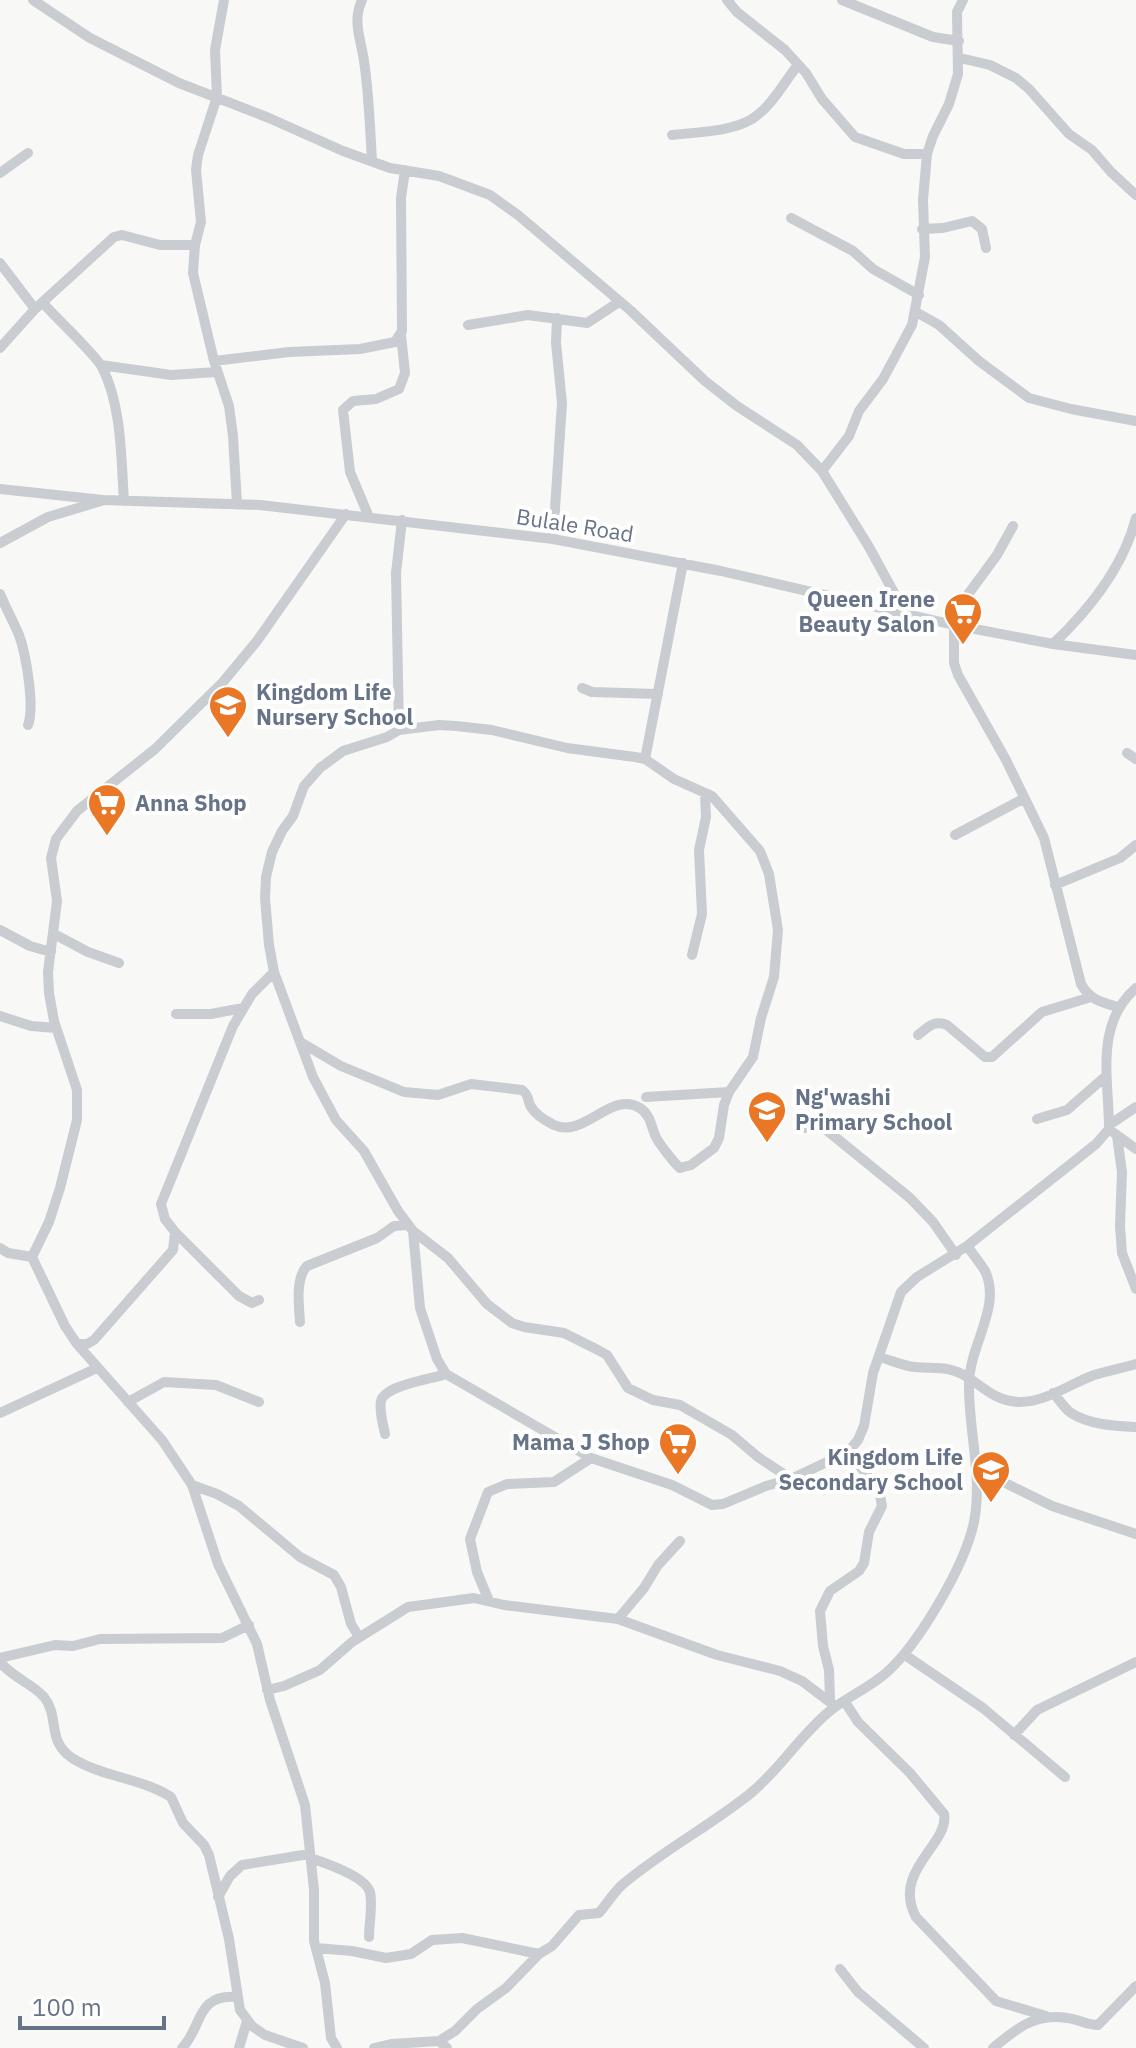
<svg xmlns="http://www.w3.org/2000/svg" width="1136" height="2048" font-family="'IBM Plex Sans',sans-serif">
	<rect width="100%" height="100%" fill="#f8f9f6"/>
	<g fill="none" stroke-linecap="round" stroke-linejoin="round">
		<!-- minor -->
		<path stroke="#c9ccd0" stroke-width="10" d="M33 0 90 38 179 83 269 118 343 151 390 168 439 176 490 195 518 215 630 310 705 381 737 406 797 445 822 471 869 547 905 613
			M224 0 215 50 217 97 198 155 196 170 201 222 195 245 193 273 214 361 229 406 233 436 237 504
			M362 0C352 22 361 39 364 61 369 94 370 128 372 161
			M727 0 737 12 785 50 806 73 822 99 855 137 904 154H927
			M842 0 933 37 959 41
			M960 58 990 65 1016 78 1029 89 1069 134 1092 150 1111 172 1136 195
			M672 135C697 132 730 132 752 119 771 107 784 83 797 66
			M0 173 28 153
			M791 218 853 251 873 269 919 295
			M922 229 943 228 972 221 982 229 986 248
			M0 263 35 309
			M43 303C57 319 93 352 102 367 122 406 121 458 124 501
			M916 312 939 325 979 361 1029 398 1071 409 1136 421
			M468 325 528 315 587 323 619 302
			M0 348 35 309 114 237 122 235 160 245H195
			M214 361 289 352 360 349 395 342 402 331 401 198 405 170
			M101 365 171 375 217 372
			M822 471 849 436 859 411 883 379 912 325 925 257 923 200 927 154 933 136 949 104 958 74 957 12 963 0
			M0 489 103 500 260 505 553 539 721 571 954 625 1053 644 1136 655
			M369 517 350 472 343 410 353 401 376 399 399 389 405 373 401 335
			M402 520 396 573 399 730 387 737 343 751 320 768 304 786 293 816 282 831 272 852 266 877 265 898 269 945 274 972 313 1077 336 1120 364 1151 398 1211 413 1231 420 1308 437 1359 446 1374 591 1458 672 1485 712 1505 723 1504 766 1486 791 1479 848 1452 858 1440 864 1426 873 1373 901 1292 917 1277 967 1246 1096 1144 1109 1129C1109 1079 1094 1025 1136 988
			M553 539 562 403 556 343 557 318
			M0 543 48 517 101 501
			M0 594C6 608 13 621 19 635 26 654 35 707 28 725
			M947 623 997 555 1013 526
			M954 625V663L958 675 1006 760 1044 838 1081 984C1090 1000 1101 1002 1118 1007
			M1053 644C1090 609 1123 568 1136 518
			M582 688 592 692 658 694
			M1127 753 1136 759
			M645 759 683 563
			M955 835 1023 799
			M1055 885 1120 858 1136 845
			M0 930 30 946 51 952
			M54 934 88 952 119 963
			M692 955 702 914 699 850 706 817 705 793
			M176 1014H211L243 1008
			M0 1016 31 1026 56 1028
			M918 1035C928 1027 934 1020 947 1025L985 1057H992L1042 1012 1091 997
			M302 1043 341 1066 404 1092 438 1095 471 1084 522 1090C529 1095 527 1098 530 1105 534 1114 546 1121 554 1125 584 1139 611 1090 640 1108 652 1116 651 1129 657 1139 661 1146 675 1164 680 1168L691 1165 714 1148 719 1138 724 1105 729 1092 753 1057 761 1018 774 977 778 930 769 874 760 851 712 796 674 779 645 759 635 757 567 748 492 730 456 726 439 725 399 730
			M646 1097 729 1092
			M1037 1119 1067 1110 1106 1076
			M1109 1125 1136 1107
			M804 1128 818 1125 824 1128 910 1198 933 1222 956 1255
			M1114 1133 1136 1149
			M1117 1136 1122 1172 1120 1226 1122 1253 1136 1289
			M413 1231 448 1258 487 1304 512 1323 524 1327 564 1333 598 1350 607 1355 628 1388 653 1400 680 1405 732 1435 758 1457 791 1479
			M175 1232 239 1296 252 1303 259 1300
			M0 1248 8 1253 32 1257
			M300 1322C299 1305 295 1279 307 1266L377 1238 394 1226 408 1225
			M77 1344H87L94 1340 173 1250 175 1232 165 1219 161 1204 233 1026 252 994 274 972
			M879 1357C891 1360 903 1366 915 1367 936 1369 949 1365 969 1378 985 1389 997 1401 1018 1402 1044 1403 1070 1384 1094 1375 1107 1371 1122 1368 1136 1364
			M1053 1393C1059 1399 1064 1408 1071 1413 1090 1425 1115 1426 1136 1427
			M128 1402 164 1382 216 1385 259 1402
			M0 1413 97 1368
			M385 1434C383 1424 379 1411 381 1401 385 1385 432 1379 446 1374
			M977 1469 1052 1506 1136 1534
			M192 1485 217 1494 239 1506 300 1557 334 1575 341 1587 351 1624 359 1637
			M489 1601 477 1572 470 1539 488 1492 507 1484 554 1482 591 1458
			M618 1619 644 1588 658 1565 680 1541
			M905 1655 983 1708 1065 1777
			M0 1658 55 1645 73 1646 100 1639 222 1638 249 1625
			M0 1662C13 1678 33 1684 44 1697 60 1717 46 1740 72 1758 102 1777 141 1778 171 1797L183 1823 204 1845 209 1855 229 1939 240 2010 252 2026 265 2035 303 2048
			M267 1690 284 1686 320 1670 352 1642 408 1607 474 1598 504 1605 618 1619 717 1655 780 1671 802 1681 835 1706
			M830 1701 829 1670 823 1646 820 1611 830 1591 859 1571 864 1563 869 1532 882 1506 879 1490 848 1452
			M845 1702 858 1722 910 1773 944 1814C950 1844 891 1871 916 1917L996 2001 1046 2016
			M1014 1735 1037 1710 1136 1662
			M310 1858C325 1863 365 1876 370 1892 373 1905 369 1924 369 1937
			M218 1897 230 1876 242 1865 309 1854
			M316 1948 352 1951 386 1958 411 1954 432 1940 462 1938 539 1954
			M840 1969 858 1992 924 2048
			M439 2041 455 2031 477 2009 506 1988 539 1954 552 1946 579 1915 599 1913C607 1904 613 1893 622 1885 662 1851 710 1826 751 1793 781 1768 801 1734 831 1710 847 1697 869 1688 886 1673 919 1644 965 1565 974 1522 983 1475 968 1429 969 1383 970 1344 1002 1306 985 1271 980 1263 973 1254 967 1246
			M182 2048C203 2027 195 1994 237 1997
			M239 2048 247 2021
			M337 2048 331 2038 325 1983 314 1941V1890L305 1805 270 1700 257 1644 218 1564 192 1485 162 1440 77 1344 65 1326 32 1257 49 1222 60 1188 77 1120V1090L54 1021 49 993 48 972 57 901 51 858 56 839 77 811 155 749 223 682 257 641 346 514
			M374 2048 391 2044 439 2041 447 2048
			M993 2048C1017 2028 1035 2013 1067 2018 1078 2019 1087 2025 1098 2025L1136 1986"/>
	</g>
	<!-- icons -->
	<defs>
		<g id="supermarket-pin" transform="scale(2)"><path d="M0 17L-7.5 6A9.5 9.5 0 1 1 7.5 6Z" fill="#e97726" stroke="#fff"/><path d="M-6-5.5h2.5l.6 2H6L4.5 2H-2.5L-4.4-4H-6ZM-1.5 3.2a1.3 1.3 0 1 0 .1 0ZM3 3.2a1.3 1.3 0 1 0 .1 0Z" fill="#fff"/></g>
		<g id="school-pin" transform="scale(2)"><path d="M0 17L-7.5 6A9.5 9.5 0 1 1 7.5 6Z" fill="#e97726" stroke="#fff"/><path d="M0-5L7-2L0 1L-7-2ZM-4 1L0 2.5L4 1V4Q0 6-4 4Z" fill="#fff"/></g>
	</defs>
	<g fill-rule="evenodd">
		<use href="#supermarket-pin" x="963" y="612"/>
		<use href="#school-pin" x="228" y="705"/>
		<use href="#supermarket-pin" x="107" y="803"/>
		<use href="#school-pin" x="767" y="1110"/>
		<use href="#supermarket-pin" x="678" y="1442"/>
		<use href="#school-pin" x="991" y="1470"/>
	</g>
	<g text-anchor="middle" stroke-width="8" stroke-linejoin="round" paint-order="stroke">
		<!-- street labels -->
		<g font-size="22" fill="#677388" stroke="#fff">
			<text transform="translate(575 525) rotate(9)" y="8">Bulale Road</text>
		</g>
		<!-- poi labels -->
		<g font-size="22" font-weight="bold" fill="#677388" stroke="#fff" text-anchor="end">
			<text x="935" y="607">Queen Irene<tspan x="935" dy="25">Beauty Salon</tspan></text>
			<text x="256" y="700" text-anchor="start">Kingdom Life<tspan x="256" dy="25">Nursery School</tspan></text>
			<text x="135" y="811" text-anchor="start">Anna Shop</text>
			<text x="795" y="1105" text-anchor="start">Ng'washi<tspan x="795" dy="25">Primary School</tspan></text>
			<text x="650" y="1450">Mama J Shop</text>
			<text x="963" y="1465">Kingdom Life<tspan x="963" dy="25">Secondary School</tspan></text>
		</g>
	</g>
	<!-- scale -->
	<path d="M20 2016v12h144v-12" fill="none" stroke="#677388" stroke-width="4"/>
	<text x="32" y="2016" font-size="24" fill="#677388" stroke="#ffffff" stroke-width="6" paint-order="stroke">100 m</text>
</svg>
